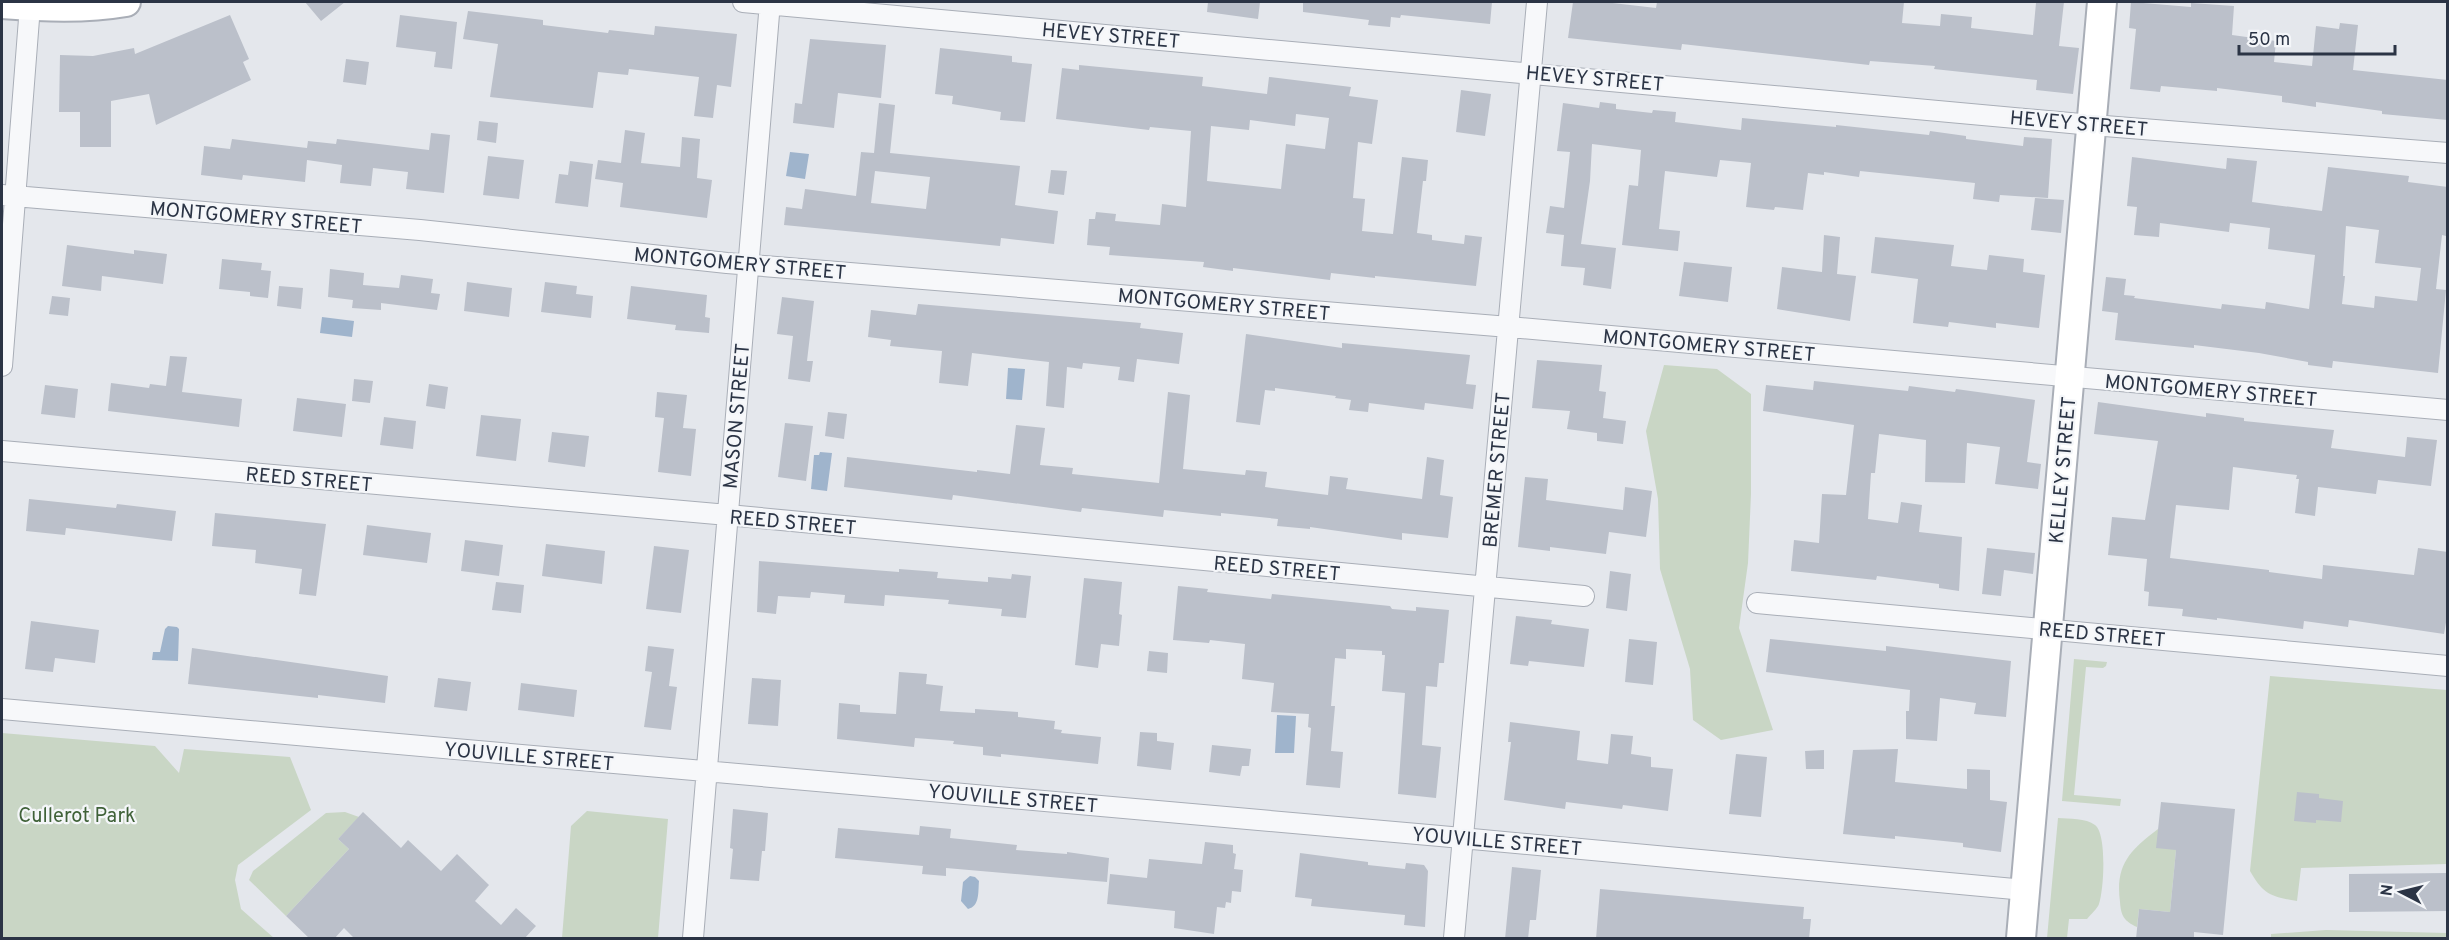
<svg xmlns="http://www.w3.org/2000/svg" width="2449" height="940" font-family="Overpass,sans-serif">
	<rect width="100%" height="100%" fill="#e4e7ec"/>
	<!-- green -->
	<path fill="#c9d6c5" d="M1664 365 1717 369 1751 394V494L1748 563 1739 628 1773 730 1721 740 1693 720 1690 669 1660 569 1658 499 1646 431Z
		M2074 659 2107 662 2106 666 2103 668 2086 667 2074 795 2121 799 2120 806 2062 801Z
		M2270 676 2447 690V864L2301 868 2297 901C2271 897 2263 894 2250 871Z
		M2 733 155 746 179 773 184 749 290 757 311 810 238 865 235 880 241 909 274 938H2Z
		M587 811 668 819 658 938H562L571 826Z
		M345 812 359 817 338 839 349 849 286 916 249 880 253 871 326 813Z
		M2058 818C2069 819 2086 818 2095 825 2107 834 2104 889 2099 904 2097 909 2091 914 2087 919H2069L2067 938H2047Z
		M2158 829 2176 850 2170 912 2139 909 2137 927C2124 921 2121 916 2120 902 2115 865 2130 850 2158 829Z
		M2326 930 2447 933V938H2271V934Z"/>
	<!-- water -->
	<path fill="#9fb4cc" d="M790 152 809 154 805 179 786 176Z
		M322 317 354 321 352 337 320 333Z
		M1008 368 1025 369 1022 400 1006 399Z
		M820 452 832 453 827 491 811 489 814 455H819Z
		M168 626 177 627 179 629 178 661 152 660 153 652H160L165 629Z
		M1277 715 1296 716 1294 753H1275Z
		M970 876 975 877 979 881C978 892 980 906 968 909L961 901 963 882Z"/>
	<!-- building -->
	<path fill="#bbc0ca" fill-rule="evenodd" d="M305 2H345L321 21Z
		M1208 2H1260L1258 19 1207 12Z
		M1303 2H1492L1490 24 1401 15 1400 18 1391 17 1390 27 1368 25 1369 20 1303 12Z
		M1573 2H1604L1656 8 1657 2H1904L1902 23 1940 26 1941 14 1972 17 1971 28 2033 35 2036 3 2064 2 2059 46 2079 48 2073 94 2036 90 2037 80 1934 69 1935 66 1870 61 1869 65 1682 44 1681 50 1568 38Z
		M2131 2 2191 7V3L2234 6 2232 35 2276 41 2274 62 2312 66 2316 26 2339 29 2340 23 2358 25 2353 70 2448 80V120L2382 114V111L2316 102V107L2282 102V96L2217 88V91L2161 86 2160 92 2130 89 2136 29 2129 28Z
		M468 11 543 20V25L608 33 609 30 654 35 655 26 737 34 731 87 717 85 713 118 694 116 699 77 629 69 628 75 598 72 593 108 490 97 498 44 463 39Z
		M230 15 249 59 243 62 251 80 156 125 149 94 111 101V147H80V112H59L60 55 93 56 134 48 135 54Z
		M400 15 457 22 452 69 434 67 436 52 396 47Z
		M810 39 886 45 881 98 838 93 834 128 793 123 795 103 802 104Z
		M940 48 1012 56V62L1032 64 1025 122 1000 120 1001 112 952 104 953 96 935 94Z
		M346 59 369 62 366 85 343 82Z
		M1079 65 1203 77 1202 86 1267 94 1269 77 1351 87 1349 96 1378 100 1372 144 1358 142 1353 198 1365 199 1362 231 1393 234 1402 157 1428 160 1426 181H1423L1417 233 1432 235V240L1464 244 1465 235 1482 237 1476 286 1375 276V278L1331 273 1330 280 1233 268V271L1203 267 1204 262 1109 255 1110 247 1087 245 1089 219H1095L1096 212 1116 214 1115 221 1160 225 1162 204 1186 207 1191 131 1150 127 1149 130 1056 119 1062 68 1079 70ZM1296 114 1329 118 1325 149 1286 144 1281 189 1207 181 1211 126 1249 130 1250 120 1295 126Z
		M1461 90 1491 94 1485 136 1456 132Z
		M1600 102 1616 104V109L1652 113 1653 110 1676 112 1675 122 1741 130 1742 118 1836 127V125L1929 135 1930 131 1966 136V139L2023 146 2024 137 2052 139 2048 198 2000 195 1999 202 1973 199 1975 183 1860 171 1859 177 1824 172V175L1808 173 1803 210 1775 207 1774 210 1746 207 1751 163 1720 160 1717 177 1665 171 1659 229 1680 231 1678 251 1622 245 1629 185 1638 186 1641 150 1592 144 1590 181 1581 244 1616 248 1611 289 1583 285 1585 268 1561 266 1564 235 1546 233 1550 206 1564 208 1570 152 1557 151 1563 103 1599 108Z
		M879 103 895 105 890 153 1020 166 1015 205 1058 211 1054 244 1001 238 1000 246 784 225 786 207 802 209 805 189 856 196 861 152 874 153ZM875 171 930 177 926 209 871 203Z
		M479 121 498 123 496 143 477 140Z
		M625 130 645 133 641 163 680 167 682 137 700 139 697 178 712 180 707 218 620 207 623 183 595 179 598 160 621 163Z
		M431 133 450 135 444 193 406 189 408 172 373 168 371 186 340 183 342 165 307 160 305 182 243 175 242 180 201 175 204 146 230 149 232 139 307 148 308 141 336 144 337 139 429 150Z
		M488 156 524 160 519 199 483 195Z
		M2132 157 2226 169 2227 158 2257 161 2252 202 2322 211 2328 167 2409 176 2408 182 2448 187V227L2446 236 2442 235 2436 289 2446 290 2438 373 2333 361 2332 368 2308 365V362L2259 353 2194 345V348L2115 340 2118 313 2102 311 2106 277 2126 279 2124 295 2135 296 2134 298 2221 309 2222 304 2265 309 2266 302 2309 309 2315 255 2268 249 2270 228 2230 223 2229 232 2160 223 2159 237 2134 235 2137 207 2127 206ZM2346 226 2379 230 2375 263 2421 268 2417 301 2375 296 2374 308 2342 304 2345 276H2343Z
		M570 161 593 164 588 207 555 203 559 174 568 175Z
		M1051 170 1067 171 1064 195 1048 193Z
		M2035 198 2064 200 2061 233 2031 230Z
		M1824 235 1840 237 1837 274 1856 276 1850 321 1777 309 1782 267 1822 272Z
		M1875 237 1954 245 1951 266 1987 270 1989 255 2024 259 2023 272 2045 275 2039 328 1996 323V328L1949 322 1948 327 1913 323 1918 279 1871 273Z
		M67 245 134 254V250L167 254 163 284 102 276 101 291 62 286Z
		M222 259 262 263 261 270 271 271 268 298 250 296V292L219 289Z
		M1684 262 1732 267 1728 302 1679 296Z
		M330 269 364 273 363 285 399 288 401 275 433 279 431 293 440 294 437 310 381 303V310L352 308 353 300 328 297Z
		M467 282 512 288 509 317 464 311Z
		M545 282 577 286 576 294 593 296 591 318 541 312Z
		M279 286 303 288 301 309 277 306Z
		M631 286 707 295 705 317 710 318 709 333 675 330 676 325 627 319Z
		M52 296 70 298 68 316 49 314Z
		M782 297 814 301 807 361H813L810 382 788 379 793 336 777 334Z
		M918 304 1141 323 1140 328 1183 333 1179 364 1137 359 1134 382 1118 380 1120 367 1083 363 1082 369 1067 367 1064 408 1046 406 1049 362 972 353 968 386 939 383 942 351 890 346 891 340 868 337 871 310 916 315Z
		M1246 334 1342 348V343L1470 355 1466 384 1476 385 1473 409 1425 403 1424 410 1369 403 1368 412 1349 410 1351 400 1335 398 1336 396 1275 388V391L1265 390 1260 425 1236 422Z
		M170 356 187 357 182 392 242 399 239 427 108 411 111 383 149 388 150 384 166 386Z
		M1537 360 1602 365 1599 391 1606 392 1603 418 1626 421 1623 444 1597 441V433L1567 429 1570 411 1532 408Z
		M354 379 373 381 370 403 352 401Z
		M1814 381 1908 391 1909 386 1955 392 1956 389 2035 400 2027 462 2041 464 2038 489 1995 484 2000 447 1967 443 1965 483 1925 482 1926 440 1879 434 1875 473H1871L1868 519 1898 523 1901 502 1922 505 1919 532 1962 537 1959 591 1939 588V584L1877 576 1876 580 1791 571 1794 540 1819 543 1822 494 1846 495 1854 425 1763 411 1766 385 1813 390Z
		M429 384 448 387 445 409 426 406Z
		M45 385 78 389 75 418 41 414Z
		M657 392 687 395 683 428 696 429 691 476 658 472 664 418 655 417Z
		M1168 392 1190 395 1183 469 1245 475 1246 470 1267 472 1265 487 1328 495 1330 476 1348 478 1346 489 1422 499 1427 457 1444 460 1440 495 1453 497 1448 538 1402 533V540L1310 527V529L1277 526 1278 519 1221 513V516L1164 510 1163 517 1082 508 1081 512 953 495 952 500 844 487 847 457 977 472V470L1010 474 1016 425 1045 428 1040 465 1073 468 1072 474 1159 483Z
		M297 398 346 404 342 437 293 431Z
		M2098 402 2206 417V413L2244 418V421L2334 430 2331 448 2405 457 2407 437 2437 440 2431 486 2378 480 2376 494 2318 487 2315 516 2295 513 2299 479H2296L2297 475 2233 467 2229 510 2176 505 2170 558 2269 570V572L2322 579 2323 565 2414 575 2418 548 2448 552V611L2444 634 2349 620 2348 627 2304 621 2303 629 2217 618V620L2182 616 2183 609 2148 606 2149 592 2144 591 2147 559 2108 555 2112 517 2145 520 2158 441 2094 434Z
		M828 412 847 414 844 439 825 436Z
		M481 415 521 419 516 461 476 456Z
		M384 417 416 421 413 449 380 445Z
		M785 423 813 426 806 481 778 477Z
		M552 432 589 436 585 467 548 462Z
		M1525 477 1548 479 1546 500 1623 510 1625 487 1652 491 1646 537 1609 532 1606 554 1550 547V551L1518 547Z
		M29 499 116 508 117 504 176 511 172 541 66 528 65 535 26 531Z
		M215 513 326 524 316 596 299 594 302 569 255 563 256 550 212 546Z
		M367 525 431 533 427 563 363 555Z
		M465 540 503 545 499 576 461 571Z
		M546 544 605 551 602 584 542 576Z
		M654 546 689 550 681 613 646 609Z
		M1987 548 2035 553 2033 574 2004 570 2001 596 1982 594Z
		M759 561 899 572V569L938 572 937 578 988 582V577L1011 579 1012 574 1031 576 1026 618 1001 616 1002 609 948 604 949 600 885 595 884 606 844 603 845 595 811 592 810 598 778 596 776 614 757 612Z
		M1610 571 1631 574 1627 611 1606 608Z
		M1084 578 1122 582 1119 614 1122 615 1119 646 1101 644 1098 668 1075 665Z
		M496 582 524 585 521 613 492 610Z
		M1178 586 1208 589 1207 592 1271 599 1272 594 1390 606 1392 609 1416 611V607L1449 610 1444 663H1439L1437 687 1426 686 1422 745 1441 747 1436 798 1398 794 1405 693 1382 691 1385 655H1382V651L1346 649V659L1335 658 1331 706H1335L1331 751 1343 752 1340 788 1306 785 1311 728 1308 727 1309 714 1271 712 1274 683 1242 679 1245 644 1210 640 1209 643 1173 640Z
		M1516 616 1552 620 1551 624 1589 629 1584 667 1529 661 1528 666 1510 664Z
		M31 621 99 630 95 663 55 658 53 672 25 669Z
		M1629 639 1657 642 1653 685 1625 682Z
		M1770 639 1886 651V646L2011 661 2006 717 1974 714 1976 703 1940 698 1937 741 1906 739V711H1909L1910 690 1766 672Z
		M648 646 674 649 669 686 677 687 671 730 644 727 652 672 645 671Z
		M192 648 388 676 385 703 318 695V698L188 684Z
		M1149 651 1168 653 1167 673 1147 671Z
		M899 672 927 674 926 684 943 686 940 711 975 713V709L1018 712V717L1055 721 1054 729 1062 730 1061 733 1101 737 1098 764 1001 754V757L983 755V747L953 744 954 741 915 738 914 747 837 739 839 703 860 705V712L896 714Z
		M438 678 471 682 467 711 434 707Z
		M752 678 781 680 778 726 748 724Z
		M521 683 577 690 574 717 518 710Z
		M1510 722 1580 731 1577 760 1608 764 1611 734 1633 736 1631 754 1651 757V767L1673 769 1668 811 1623 805 1622 809 1566 802 1565 809 1504 800 1511 742H1508Z
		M1140 732 1157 733V741L1174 743 1171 770 1137 766Z
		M1212 745 1251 749 1249 766H1242L1240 776 1209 772Z
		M1898 749 1895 782 1967 789V769L1990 770V800L2007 802 2001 852 1963 847V843L1895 836V839L1843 834 1853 750Z
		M1824 750V769H1806L1805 751Z
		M1736 754 1767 757 1761 817 1729 814Z
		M2297 792 2319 794V798L2343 801 2341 822 2316 820V823L2294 821Z
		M2161 802 2235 809 2223 935 2194 932V939H2136L2139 909 2170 912 2176 850 2156 848Z
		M733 809 768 813 765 851H762L759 881 730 879 733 849 730 848Z
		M363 812 401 848 408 840 441 871 457 854 489 885 475 901 501 925 516 908 536 926 524 939H355L344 928 334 939H310L286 916 349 849 338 839Z
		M920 826 951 829 950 838 1017 845 1016 850 1067 854V852L1109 858 1107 882 946 868V876L922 874 923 866 835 858 838 828 919 835Z
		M1205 842 1233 845V853L1236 854 1234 869 1243 870 1241 892 1232 891 1231 903 1226 902 1225 908 1217 907 1214 934 1174 928 1175 911 1107 904 1110 874 1147 878 1149 859 1202 864Z
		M1300 853 1368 862V865L1405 869 1406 863 1424 865 1428 871 1425 927 1404 925 1405 915 1311 906 1312 899 1295 897Z
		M1512 867 1541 870 1536 920H1530L1528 939H1505Z
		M2448 873V911L2349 912V874Z
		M1600 889 1804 907 1803 919H1811L1809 939H1596Z"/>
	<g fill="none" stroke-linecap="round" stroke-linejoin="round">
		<!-- street casing -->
		<g stroke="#a9aeb7" stroke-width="22">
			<path id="street" d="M743 2 2092 125 2448 153
				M2 195 420 230 727 263 1509 327 2448 410
				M2 366 30 6
				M2 451 728 515 1584 596
				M1757 603 2448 666
				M2 709 1440 836 2025 890
				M693 938 770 2
				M1454 938 1537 2"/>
		</g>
		<!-- secondary casing -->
		<g stroke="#a9aeb7" stroke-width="32">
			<path id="secondary" d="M2 4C43 7 85 9 126 2
				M2021 938 2102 2"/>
		</g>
		<!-- street -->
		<use href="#street" stroke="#f7f8fa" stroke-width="20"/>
		<!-- secondary -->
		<use href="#secondary" stroke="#fff" stroke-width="28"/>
	</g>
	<g text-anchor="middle" stroke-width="4.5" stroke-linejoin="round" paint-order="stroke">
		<!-- street labels -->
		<g font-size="20" fill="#2b3445" stroke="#f4f6f9">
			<text transform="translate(1111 35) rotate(5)" y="7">HEVEY STREET</text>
			<text transform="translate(1595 78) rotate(5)" y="7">HEVEY STREET</text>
			<text transform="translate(2079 123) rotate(5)" y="7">HEVEY STREET</text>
			<text transform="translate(256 217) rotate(5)" y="7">MONTGOMERY STREET</text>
			<text transform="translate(740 263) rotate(5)" y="7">MONTGOMERY STREET</text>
			<text transform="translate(1224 304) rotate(5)" y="7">MONTGOMERY STREET</text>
			<text transform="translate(1709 345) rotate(5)" y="7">MONTGOMERY STREET</text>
			<text transform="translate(2211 390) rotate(5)" y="7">MONTGOMERY STREET</text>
			<text transform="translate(736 416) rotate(-85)" y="7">MASON STREET</text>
			<text transform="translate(1496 470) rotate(-85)" y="7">BREMER STREET</text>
			<text transform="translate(2062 470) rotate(-85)" y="7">KELLEY STREET</text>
			<text transform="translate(309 479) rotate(5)" y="7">REED STREET</text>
			<text transform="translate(793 522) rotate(5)" y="7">REED STREET</text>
			<text transform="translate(1277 568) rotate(5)" y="7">REED STREET</text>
			<text transform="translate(2102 634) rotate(5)" y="7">REED STREET</text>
			<text transform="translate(529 756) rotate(5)" y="7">YOUVILLE STREET</text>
			<text transform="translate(1013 798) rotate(5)" y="7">YOUVILLE STREET</text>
			<text transform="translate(1497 841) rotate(5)" y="7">YOUVILLE STREET</text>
		</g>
		<!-- park labels -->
		<g font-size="20" fill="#3f6138" stroke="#f4f6f9">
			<text x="77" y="822">Cullerot Park</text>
		</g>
	</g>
	<!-- border -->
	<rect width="2449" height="940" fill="none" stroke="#2b3445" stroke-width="6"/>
	<!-- north arrow -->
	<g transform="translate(2401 892) rotate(277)" stroke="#f4f6f9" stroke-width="4.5" paint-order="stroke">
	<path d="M0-4.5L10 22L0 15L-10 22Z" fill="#2b3445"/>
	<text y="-9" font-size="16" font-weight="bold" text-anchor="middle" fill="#2b3445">N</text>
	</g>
	<!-- scale -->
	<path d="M2239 45v9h156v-9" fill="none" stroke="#2b3445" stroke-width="3"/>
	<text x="2248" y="45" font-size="18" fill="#2b3445" stroke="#f4f6f9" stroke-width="4.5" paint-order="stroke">50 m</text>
</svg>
